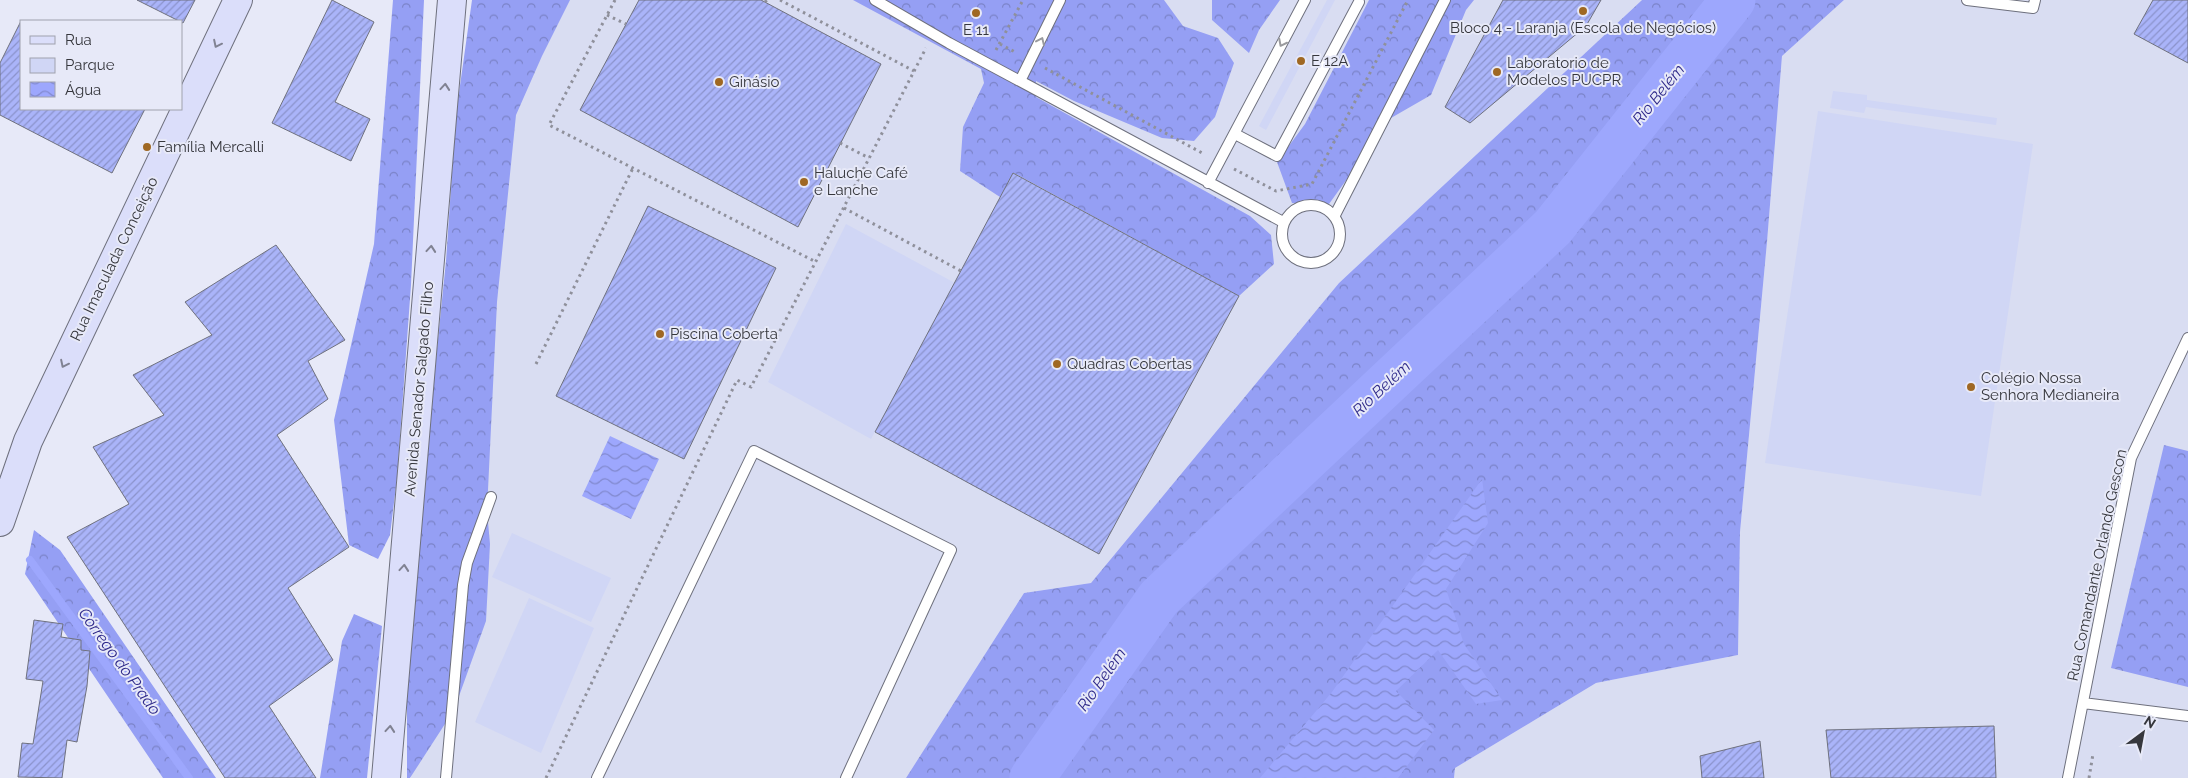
<svg xmlns="http://www.w3.org/2000/svg" width="2188" height="778" font-family="Raleway,sans-serif">
	<defs>
		<pattern id="forest-crowns" width="20" height="18" patternUnits="userSpaceOnUse" patternTransform="scale(1.25)"><rect width="20" height="18" fill="#959ff4"/><path d="M2 6a3 3 0 1 1 6 0M12 15a3 3 0 1 1 6 0" fill="none" stroke="#7a82c7"/></pattern>
		<pattern id="water-waves" width="16" height="10" patternUnits="userSpaceOnUse" patternTransform="scale(1.25)"><rect width="16" height="10" fill="#9da7fd"/><path d="M0 5q4-4 8 0t8 0" fill="none" stroke="#8189ce"/></pattern>
		<pattern id="building-hatch" width="6" height="6" patternUnits="userSpaceOnUse" patternTransform="scale(1.25)"><rect width="6" height="6" fill="#aab4f9"/><path d="M-1 1l2-2M0 6l6-6M5 7l2-2" fill="none" stroke="#8b93cb"/></pattern>
	</defs>
	<rect width="100%" height="100%" fill="#e7e9f8"/>
	<!-- built -->
	<path fill="#d9ddf2" d="M498 0H1642L1339 283 1091 583 1024 593 906 778H411Z
		M1844 0H2188V778H1454L1455 768 1596 683 1738 655 1740 532 1767 242 1782 56Z"/>
	<!-- green -->
	<path fill="#d0d6f5" d="M1327 0H1335L1266 130 1259 126Z
		M1833 91 1867 95V100L1997 118 1996 125 1866 107 1864 113 1830 108Z
		M1818 111 2033 144 1981 496 1765 463Z
		M846 224 955 283 871 439 768 382Z
		M512 533 611 578 591 622 492 577Z
		M529 598 594 628 541 753 475 722Z"/>
	<!-- forest -->
	<path fill="url(#forest-crowns)" d="M393 0H424L411 285 397 478 390 535 378 559 349 545 334 420 374 244Z
		M472 0H570L542 56 516 115 497 302 487 511 490 544 486 621 454 710 410 778H407V690L420 515 446 261 456 114Z
		M853 0H1164L1183 26 1218 38 1234 63 1215 117 1194 141 1162 138 1074 101 1036 81V97L1250 216 1271 235 1274 264 1239 296 1014 173 1000 197 960 171 963 127 984 83 981 69Z
		M1212 0H1280L1259 30 1249 53 1212 20Z
		M1369 0H1474L1466 10 1431 95 1391 118 1329 204 1292 203 1277 162 1305 124Z
		M1642 0H1844L1782 56 1767 242 1740 532 1738 655 1596 683 1455 768 1454 778H906L1024 593 1091 583 1339 283Z
		M2164 445 2188 451V687L2111 668Z
		M34 530 60 550 216 778H163L25 574Z
		M354 614 382 626 367 778H320L342 641Z"/>
	<!-- water -->
	<path fill="url(#water-waves)" d="M610 436 659 459 631 519 582 496Z
		M1482 479 1488 523 1446 589 1464 644 1502 700 1476 704 1438 650 1396 691 1434 730 1398 778H1260L1332 692Z"/>
	<g fill="none" stroke-linecap="round" stroke-linejoin="round">
		<!-- stream -->
		<path stroke="#9da7fd" stroke-width="8" d="M30 560 189 778"/>
		<!-- river -->
		<path stroke="#9da7fd" stroke-width="45" d="M1032 778 1159 598 1553 227 1733 0"/>
	</g>
	<!-- building -->
	<path fill="url(#building-hatch)" stroke="#6f717e" d="M137 0H195L183 23Z
		M332 0 374 22 335 102 370 119 351 161 272 123Z
		M639 0H761L881 64 798 227 580 110Z
		M1503 0H1601L1586 26 1470 123 1445 107Z
		M2153 0H2188V63L2134 34Z
		M21 21V109H145L112 173 0 115V63Z
		M1013 173 1239 296 1099 554 875 432Z
		M648 206 776 268 684 459 556 396Z
		M276 245 345 340 308 361 328 399 277 435 349 547 288 588 333 660 269 706 316 778H225L67 537 129 504 93 447 164 415 133 375 212 335 185 302Z
		M34 620 63 624 61 637 81 640V650L90 651 87 686 77 742 67 740 62 778 18 777 22 743 33 744 43 681 26 679Z
		M1994 726 1996 778H1831L1826 730Z
		M1760 741 1764 778H1702L1700 756Z"/>
	<g fill="none" stroke-linecap="round" stroke-linejoin="round">
		<!-- service casing -->
		<g stroke="#6e707d" stroke-width="12">
			<path id="service" d="M875 0 949 43 1283 222
				M1967 0 2033 8 2035 0
				M1020 81 1060 0
				M1235 134 1277 156 1359 2
				M1208 183 1305 0
				M1282 234a29 29 0 1 1 58 0a29 29 0 1 1-58 0Z
				M1335 215 1445 0
				M2083 703 2188 716
				M446 778 463 585 467 563 491 497
				M597 778 754 451 951 550 846 778
				M2068 778 2131 458 2188 338"/>
		</g>
		<!-- secondary casing -->
		<g stroke="#6e707d" stroke-width="30">
			<path id="secondary" d="M0 522 28 441 238 0
				M386 778 452 0"/>
		</g>
		<!-- path -->
		<path stroke="#8f909b" stroke-width="3" stroke-dasharray="2.5 4" stroke-linecap="butt" d="M615 0 549 125 816 262
			M780 0 914 71
			M765 2 767 0
			M607 15 626 24
			M1000 44 1015 52
			M996 50 1023 0
			M1045 68 1204 154
			M840 143 869 158
			M1234 169 1276 191 1312 184 1408 0
			M844 208 961 271
			M536 364 633 168
			M546 778 737 380 751 387 926 48
			M2089 778 2093 754"/>
		<!-- service -->
		<use href="#service" stroke="#fff" stroke-width="10"/>
		<!-- secondary -->
		<use href="#secondary" stroke="#dbdefa" stroke-width="28"/>
	</g>
	<!-- one-way arrows -->
	<defs><path id="oneway-chevron" d="M-2-3.5L2.5 0L-2 3.5" fill="none" stroke-width="1.6" stroke-linecap="round" stroke-linejoin="round" transform="scale(1.25)"/></defs>
	<g stroke="#9a9b9e">
		<use href="#oneway-chevron" transform="translate(1041 41) rotate(-65)"/>
		<use href="#oneway-chevron" transform="translate(1282 43) rotate(117)"/>
	</g>
	<g stroke="#808292">
		<use href="#oneway-chevron" transform="translate(217 44) rotate(116)"/>
		<use href="#oneway-chevron" transform="translate(445 87) rotate(-85)"/>
		<use href="#oneway-chevron" transform="translate(431 249) rotate(-85)"/>
		<use href="#oneway-chevron" transform="translate(64 364) rotate(116)"/>
		<use href="#oneway-chevron" transform="translate(404 568) rotate(-85)"/>
		<use href="#oneway-chevron" transform="translate(390 729) rotate(-85)"/>
	</g>
	<!-- markers -->
	<g fill="#9f6823" stroke="#e7e9f8" stroke-width="2">
		<circle cx="1583" cy="11" r="5"/>
		<circle cx="976" cy="13" r="5"/>
		<circle cx="1301" cy="61" r="5"/>
		<circle cx="1497" cy="72" r="5"/>
		<circle cx="719" cy="82" r="5"/>
		<circle cx="147" cy="147" r="5"/>
		<circle cx="804" cy="182" r="5"/>
		<circle cx="660" cy="334" r="5"/>
		<circle cx="1057" cy="364" r="5"/>
		<circle cx="1971" cy="387" r="5"/>
	</g>
	<g text-anchor="middle" stroke-width="4" stroke-linejoin="round" paint-order="stroke">
		<!-- poi labels -->
		<g font-size="15" fill="#36373d" stroke="#e7e9f8" text-anchor="start">
			<text x="1583" y="33" text-anchor="middle">Bloco 4 - Laranja (Escola de Negócios)</text>
			<text x="976" y="35" text-anchor="middle">E 11</text>
			<text x="1311" y="66">E 12A</text>
			<text x="1507" y="68">Laboratorio de<tspan x="1507" dy="17">Modelos PUCPR</tspan></text>
			<text x="729" y="87">Ginásio</text>
			<text x="157" y="152">Família Mercalli</text>
			<text x="814" y="178">Haluche Café<tspan x="814" dy="17">e Lanche</tspan></text>
			<text x="670" y="339">Piscina Coberta</text>
			<text x="1067" y="369">Quadras Cobertas</text>
			<text x="1981" y="383">Colégio Nossa<tspan x="1981" dy="17">Senhora Medianeira</tspan></text>
		</g>
		<!-- street labels -->
		<g font-size="15" fill="#36373d" stroke="#e7e9f8">
			<text transform="translate(114 259) rotate(-64)" y="5">Rua Imaculada Conceição</text>
			<text transform="translate(419 389) rotate(-85)" y="5">Avenida Senador Salgado Filho</text>
			<text transform="translate(2097 565) rotate(-78)" y="5">Rua Comandante Orlando Gescon</text>
		</g>
		<!-- water labels -->
		<g font-size="16" font-style="italic" fill="#2f2a8a" stroke="#e7e9f8">
			<text transform="translate(1658 94) rotate(-51)" y="6">Rio Belém</text>
			<text transform="translate(1381 388) rotate(-43)" y="6">Rio Belém</text>
			<text transform="translate(120 661) rotate(54)" y="6">Córrego do Prado</text>
			<text transform="translate(1101 679) rotate(-55)" y="6">Rio Belém</text>
		</g>
	</g>
	<!-- legend -->
	<rect x="20" y="20" width="162" height="90" fill="#e7e9f8" stroke="#a0a2ad"/>
	<rect x="30" y="36" width="25" height="8" fill="#dbdefa" stroke="#a0a2ad"/>
	<text x="65" y="45" font-size="15" fill="#36373d">Rua</text>
	<rect x="30" y="58" width="25" height="15" fill="#d0d6f5" stroke="#a0a2ad"/>
	<text x="65" y="70" font-size="15" fill="#36373d">Parque</text>
	<rect x="30" y="82" width="25" height="15" fill="url(#water-waves)" stroke="#a0a2ad"/>
	<text x="65" y="95" font-size="15" fill="#36373d">Água</text>
	<!-- north arrow -->
	<g transform="translate(2143 733) rotate(32)" stroke="#e7e9f8" stroke-width="4" paint-order="stroke">
	<path d="M0-4L9 19L0 12L-9 19Z" fill="#36373d"/>
	<text y="-8" font-size="14" font-weight="bold" text-anchor="middle" fill="#36373d">N</text>
	</g>
</svg>
